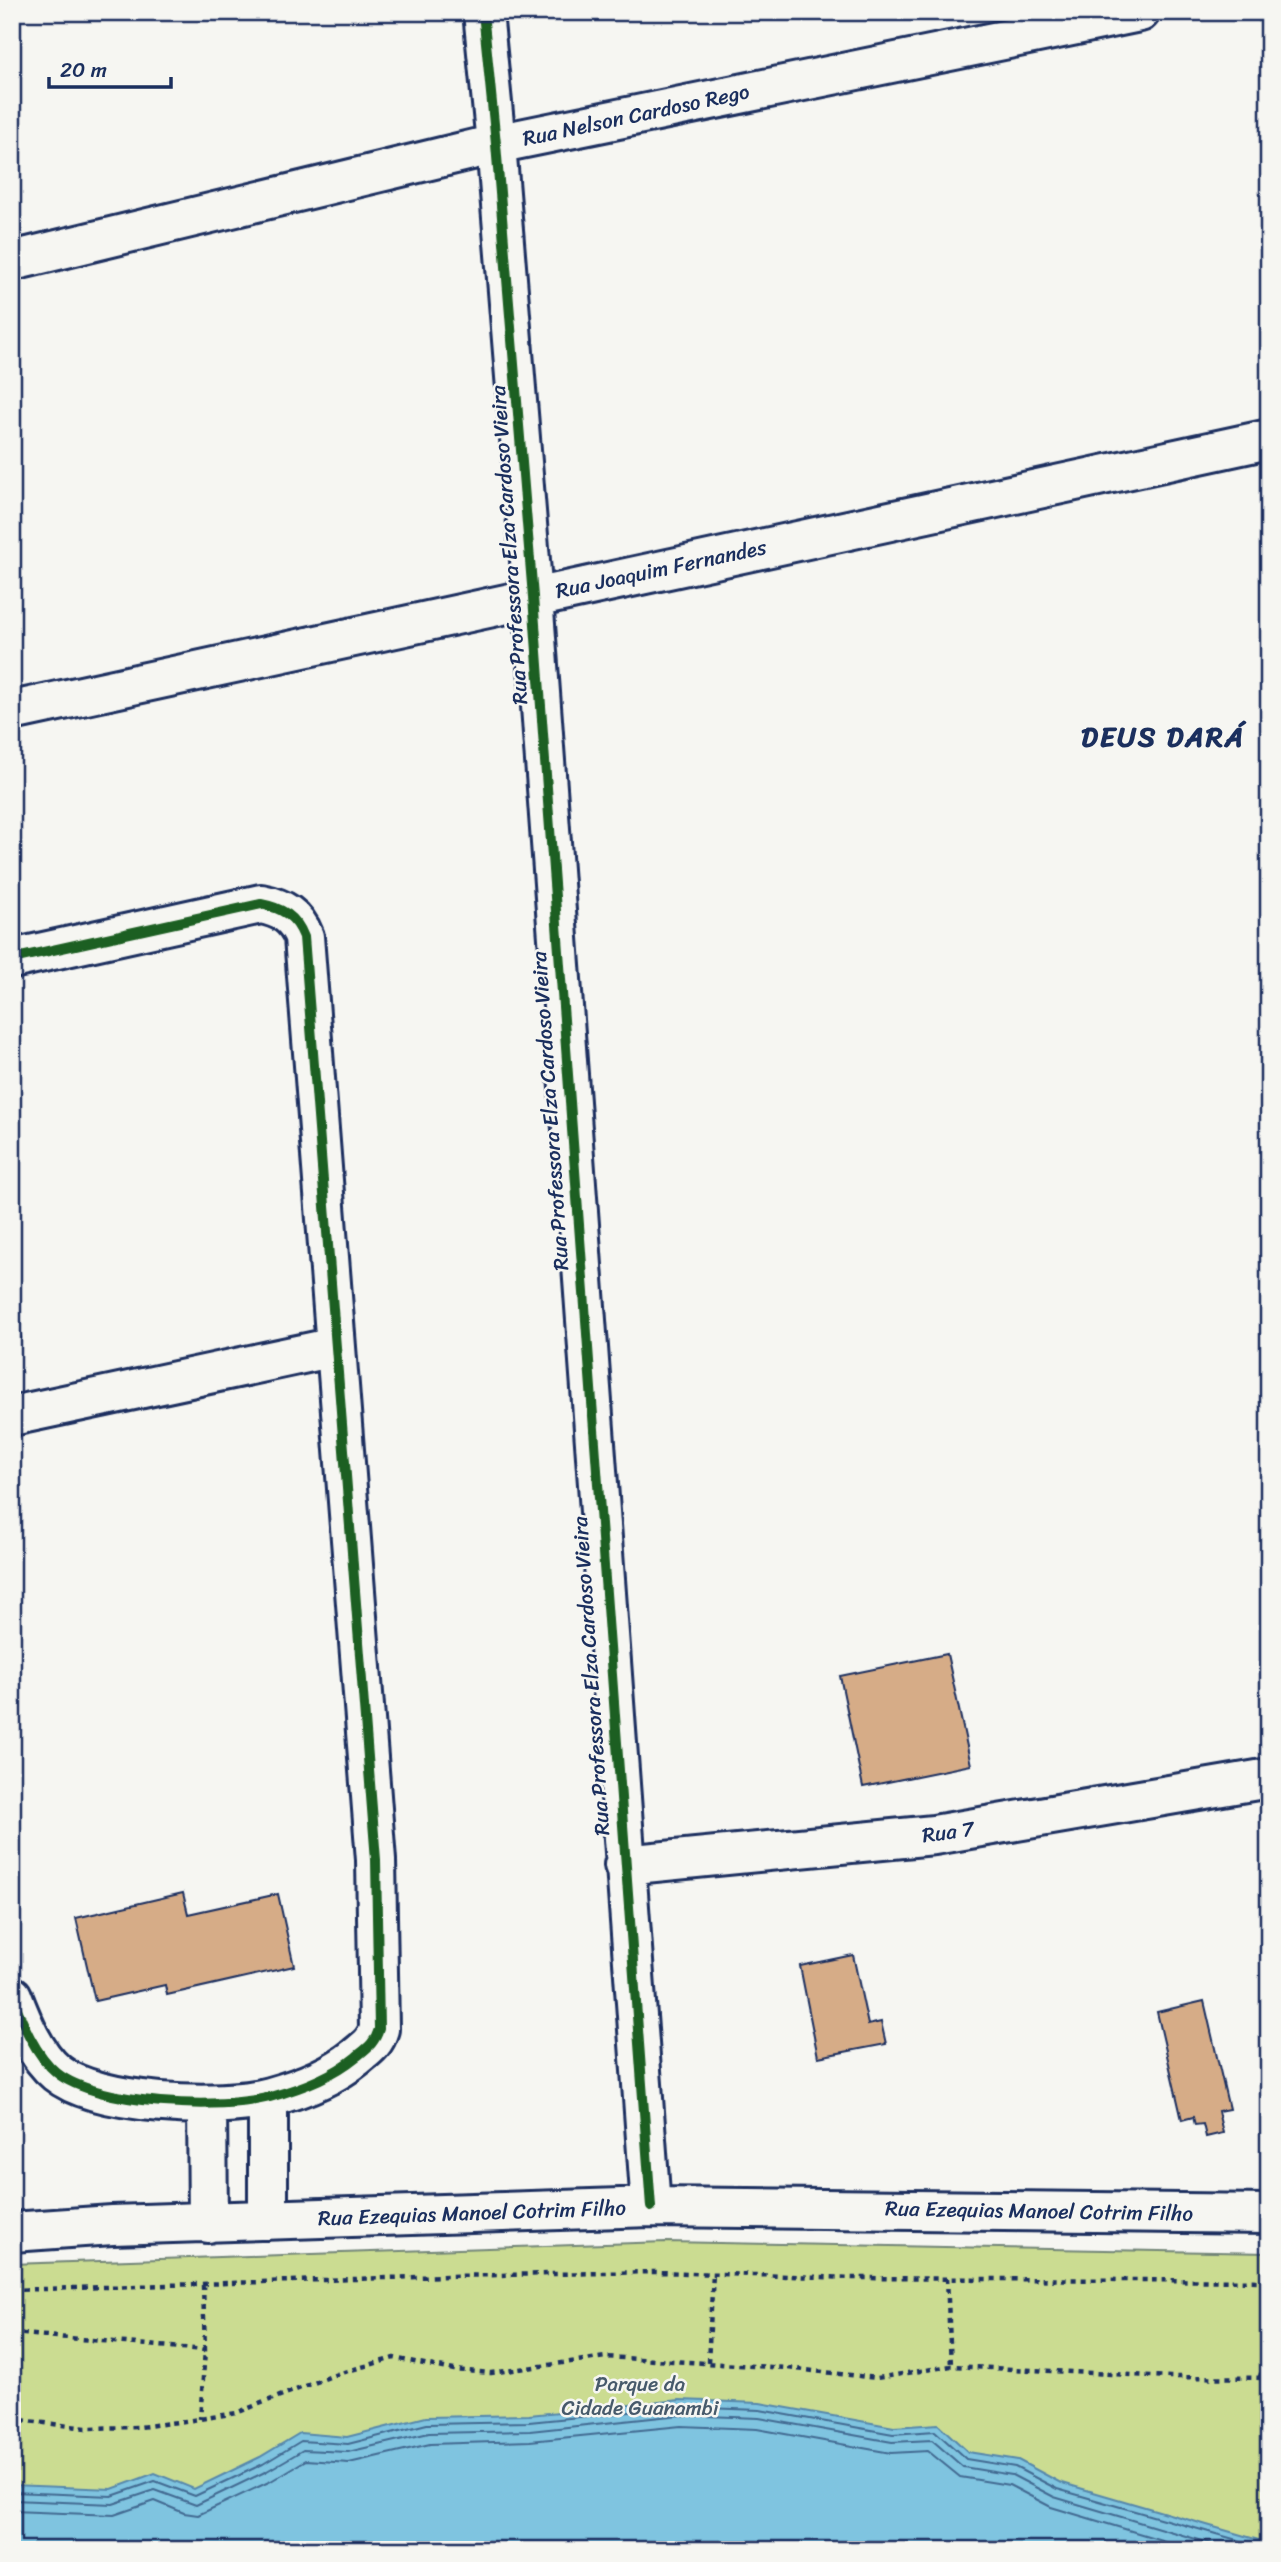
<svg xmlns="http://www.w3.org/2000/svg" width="1281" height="2562" font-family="Sriracha,sans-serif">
	<rect width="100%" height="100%" fill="#f6f6f2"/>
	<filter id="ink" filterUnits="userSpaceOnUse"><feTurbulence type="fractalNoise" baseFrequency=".0143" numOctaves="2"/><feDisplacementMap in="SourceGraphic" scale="14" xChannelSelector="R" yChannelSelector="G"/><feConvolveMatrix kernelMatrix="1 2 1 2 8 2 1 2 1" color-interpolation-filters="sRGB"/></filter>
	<g filter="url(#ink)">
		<!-- green -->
		<path fill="#cbdc91" stroke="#738678" stroke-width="2" d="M666 2242 1269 2253V2550H12V2264Z"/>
		<!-- water -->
		<path fill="#7fc4e0" stroke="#5788ac" stroke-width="2" d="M680 2400 760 2403 894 2427 938 2424 968 2452 1018 2460 1059 2482 1269 2543V2550H12V2485L112 2489 155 2473 194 2489 260 2457 300 2433 347 2437 426 2417 529 2415Z"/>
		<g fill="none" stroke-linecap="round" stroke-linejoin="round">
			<!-- shore -->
			<path stroke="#436b92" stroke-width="2" d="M12 2492 112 2496 155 2481 195 2496 263 2464 301 2441 348 2444 427 2424 529 2422 680 2407 760 2410 893 2434 935 2431 966 2459 1015 2467 1057 2489 1269 2549
				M12 2500 113 2504 155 2490 196 2505 267 2471 303 2450 348 2452 429 2433 530 2431 680 2415 759 2418 892 2442 932 2440 963 2467 1012 2475 1054 2497 1233 2550
				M12 2511 114 2515 155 2501 184 2513 198 2515 271 2481 306 2460 349 2463 430 2444 530 2441 681 2426 757 2429 891 2453 928 2451 960 2477 1009 2485 1051 2507 1195 2550"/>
		</g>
		<!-- building -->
		<path fill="#d6ac87" stroke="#1b2f5e" stroke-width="2" d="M12 1301 21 1338 12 1340Z
			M947 1654 971 1765 863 1787 840 1676Z
			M183 1893 188 1914 278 1894 294 1966 167 1995 165 1985 95 2001 76 1918Z
			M853 1955 868 2025 881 2022 886 2044 818 2057 800 1966Z
			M1204 2001 1229 2109 1218 2111 1223 2133 1206 2137 1203 2124 1195 2125 1193 2117 1182 2120 1157 2012Z"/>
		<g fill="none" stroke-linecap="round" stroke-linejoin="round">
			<!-- street casing -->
			<g stroke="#1b2f5e" stroke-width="44">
				<path id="street" d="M483 12 496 144 533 597 651 2207
					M12 261 496 144 1140 12
					M12 711 1269 439
					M12 959 261 904C282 908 296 916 304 937L376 1860 379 2029C375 2043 367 2048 356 2057 333 2076 299 2089 270 2097 222 2110 96 2105 57 2073 35 2055 22 2022 12 1996
					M12 1416 335 1347
					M624 1865 934 1835 1269 1778
					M207 2104 208 2223
					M268 2220V2098
					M12 2232 112 2225 651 2207 1269 2214"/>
			</g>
			<!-- path -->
			<path stroke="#1b2f5e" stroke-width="4.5" stroke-dasharray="5 5" stroke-linecap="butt" d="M947 2278 951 2366
				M203 2285 205 2350
				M12 2290 448 2276 656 2272 855 2278 1269 2281
				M12 2333 205 2350 200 2419
				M708 2362 713 2274
				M1260 2378 1269 2339
				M12 2419 86 2428 140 2427 200 2419 236 2413 337 2374 394 2358 454 2370 491 2373 606 2357 787 2368 877 2378 951 2366 1170 2377 1269 2378"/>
			<!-- street -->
			<use href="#street" stroke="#f6f6f2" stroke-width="38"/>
			<!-- cycleway casing -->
			<g stroke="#f6f6f2" stroke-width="15">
				<path id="cycleway" d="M483 12 496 144 533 597 651 2207
					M12 959 261 904C282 908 296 916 304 937L376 1860 379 2029C375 2043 367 2048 356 2057 333 2076 299 2089 270 2097 222 2110 96 2105 57 2073 35 2055 22 2022 12 1996"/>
			</g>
			<!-- cycleway -->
			<use href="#cycleway" stroke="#1b5e20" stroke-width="10"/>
		</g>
	</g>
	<g text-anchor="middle" stroke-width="5" stroke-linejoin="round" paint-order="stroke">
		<!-- street labels -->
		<g font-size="21" fill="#1b2f5e" stroke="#f6f6f2">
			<text transform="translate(636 115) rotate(-12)" y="7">Rua Nelson Cardoso Rego</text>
			<text transform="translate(509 545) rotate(-94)" y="7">Rua Professora Elza Cardoso Vieira</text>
			<text transform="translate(661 569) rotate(-12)" y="7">Rua Joaquim Fernandes</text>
			<text transform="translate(550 1111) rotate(-94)" y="7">Rua Professora Elza Cardoso Vieira</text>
			<text transform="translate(591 1676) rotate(-94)" y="7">Rua Professora Elza Cardoso Vieira</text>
			<text transform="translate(948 1832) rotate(-8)" y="7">Rua 7</text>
			<text transform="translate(1039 2211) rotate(1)" y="7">Rua Ezequias Manoel Cotrim Filho</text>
			<text transform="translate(472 2213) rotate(-2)" y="7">Rua Ezequias Manoel Cotrim Filho</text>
		</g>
		<!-- park labels -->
		<g font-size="21" fill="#475a6b" stroke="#f6f6f2">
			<text x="640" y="2391">Parque da<tspan x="640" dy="24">Cidade Guanambi</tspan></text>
		</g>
		<!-- district labels -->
		<g font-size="28" font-weight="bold" letter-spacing="2" fill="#1b2f5e" stroke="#f6f6f2">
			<text x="1163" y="746">DEUS DARÁ</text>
		</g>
	</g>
	<!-- margin -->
	<rect width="1281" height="2562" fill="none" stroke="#f6f6f2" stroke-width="42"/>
	<rect x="21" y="21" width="1239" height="2520" fill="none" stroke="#1b2f5e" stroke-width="2.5" filter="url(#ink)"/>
	<!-- scale -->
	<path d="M49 77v10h122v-10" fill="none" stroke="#1b2f5e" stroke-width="3.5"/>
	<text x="60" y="77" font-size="21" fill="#1b2f5e" stroke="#f6f6f2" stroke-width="5" paint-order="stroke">20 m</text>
</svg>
